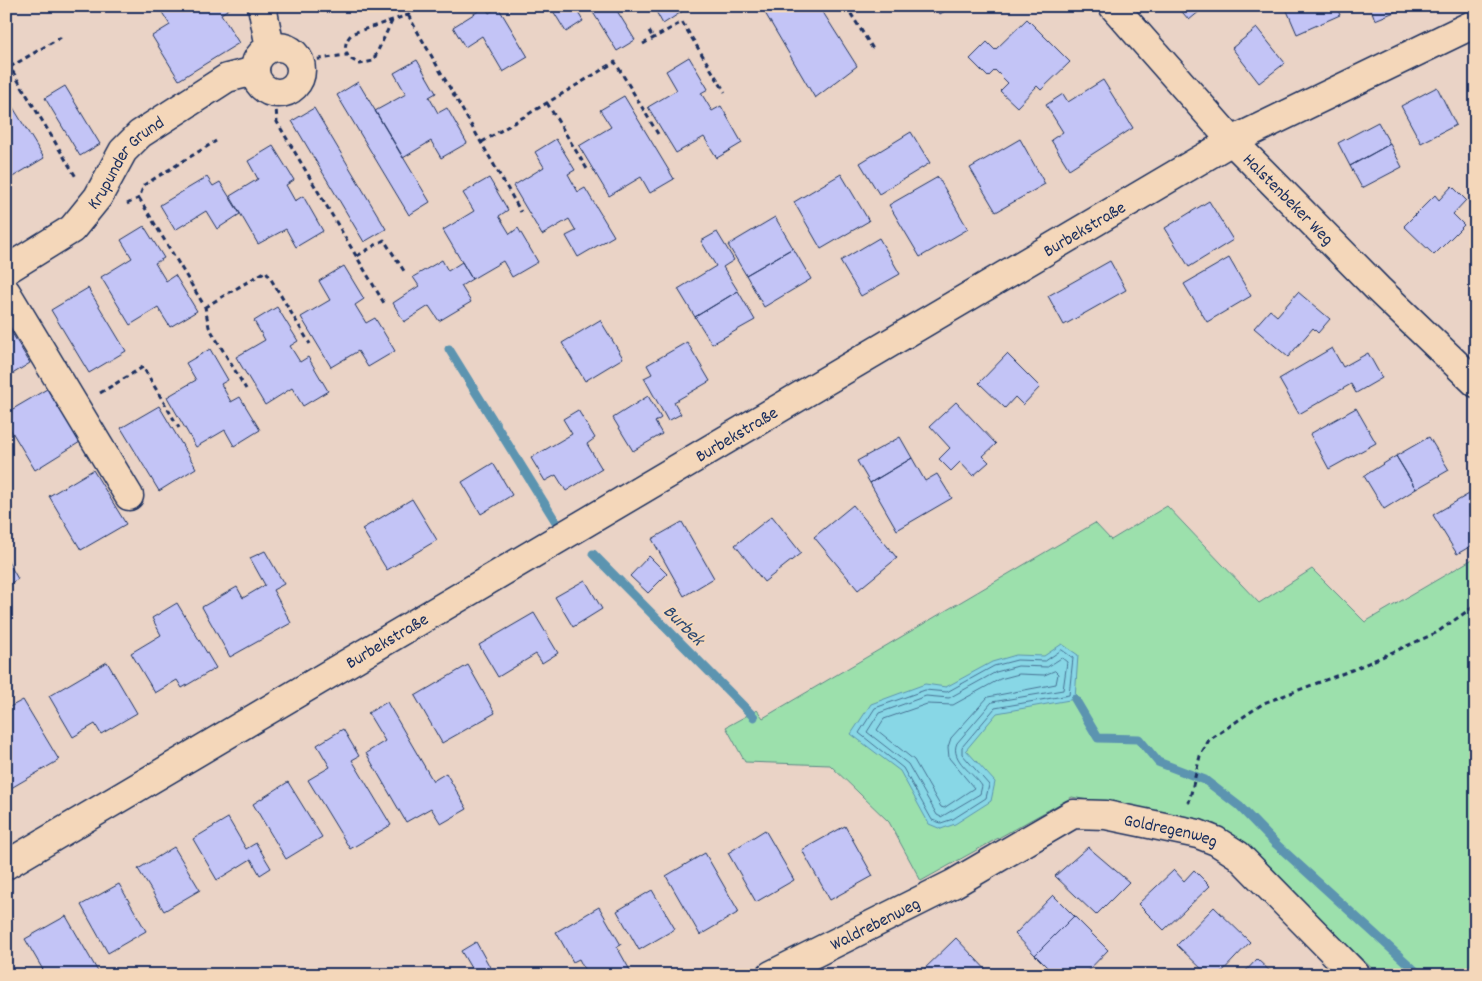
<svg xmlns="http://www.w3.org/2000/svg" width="1482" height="981" font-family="Dekko,sans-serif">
	<rect width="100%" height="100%" fill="#ead3c6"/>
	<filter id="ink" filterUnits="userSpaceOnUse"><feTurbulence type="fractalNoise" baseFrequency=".02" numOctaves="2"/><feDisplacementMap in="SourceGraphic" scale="10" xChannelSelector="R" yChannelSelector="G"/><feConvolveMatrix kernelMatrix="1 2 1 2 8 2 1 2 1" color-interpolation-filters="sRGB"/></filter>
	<g filter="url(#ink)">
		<!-- green -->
		<path fill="#9ce0ac" stroke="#5c8885" d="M1167 506 1259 603 1312 569 1365 622 1476 557V975H1379L1247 850 1215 824 1072 797 921 881 889 822 830 765 745 762 726 727 757 710 763 718 1095 523 1111 540Z"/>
		<!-- water -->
		<path fill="#88d7e6" stroke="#5c94b0" d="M1062 644 1078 655 1075 699 997 713 966 750 995 782 991 801 955 824 941 829 929 824 900 771 851 734 871 704 925 684 946 687 992 662 1016 655 1044 656Z"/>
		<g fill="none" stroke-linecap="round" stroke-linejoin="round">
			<!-- shore -->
			<path stroke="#477294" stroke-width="1" d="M1062 650 1073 658 1069 695 995 708 962 747V754L989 785 986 798 953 819 941 823 932 820 903 768 859 733 875 708 925 690 947 692 994 666 1017 660 1045 661Z
				M1062 658 1067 662 1063 690 992 702 957 743C949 760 975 774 982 786L980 794 941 817 937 815 908 764 867 732 879 713 926 696 949 698 996 672 1018 666 1047 667Z
				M1055 671 1058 674 1056 684 988 697 951 738 948 747 949 758 974 788 944 808 941 807 914 760 877 730 884 719 927 704 953 705 1000 679 1019 674 1044 675Z"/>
			<!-- stream -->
			<path stroke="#5c94b0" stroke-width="9" d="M449 349 556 522
				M593 554 754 717
				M1075 699 1098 738 1139 739 1158 762 1205 780 1239 806 1276 844 1420 975"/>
		</g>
		<!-- building -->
		<path fill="#c3c4f6" stroke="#1b2f5e" d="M158 6H233L221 14 239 43 179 80 152 36 170 25Z
			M550 6H585L577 11 583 21 566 32Z
			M589 6H614L635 40 617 51Z
			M653 6H680L683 11 663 24Z
			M761 6H819L857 66 815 98Z
			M935 6H953L940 14Z
			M1177 6H1206L1189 20Z
			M1285 6H1336L1340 15 1297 34Z
			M1370 6H1409L1375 20Z
			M485 7 489 13 498 7 528 57 503 72 482 36 465 47 453 27Z
			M1027 19 1070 62 1041 90 1037 86 1017 107 1000 91 1008 83 995 70 988 77 970 59 987 42 995 50Z
			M1257 28 1285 63 1259 83 1232 48Z
			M689 57 708 89 701 93 712 111 721 106 742 143 717 158 704 137 676 153 648 107 677 90 666 71Z
			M417 60 436 93 429 97 438 113 447 108 467 143 441 158 431 141 403 158 375 111 406 94 394 73Z
			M1103 80 1133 128 1069 169 1051 140 1063 132 1046 105 1063 94 1068 102Z
			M358 82 430 202 409 215 337 95Z
			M65 86 100 144 80 156 45 98Z
			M1437 87 1456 125 1421 143 1401 106Z
			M6 96 44 158 6 181Z
			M624 96 674 179 650 193 641 177 609 196 579 146 611 127 600 110Z
			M314 108 386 229 364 242 292 121Z
			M1378 122 1390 144 1350 166 1338 143Z
			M911 132 930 163 879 194 860 163Z
			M556 139 575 170 568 174 578 192 585 188 614 236 578 257 566 236 576 231 569 219 542 235 513 186 544 167 535 152Z
			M1020 139 1045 184 996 212 970 168Z
			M1390 144 1402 167 1362 188 1350 166Z
			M273 146 294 180 286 185 295 201 303 196 323 231 296 247 286 229 258 244 230 196 258 179 248 161Z
			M841 174 869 221 821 249 794 202Z
			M207 177 213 186 220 182 240 214 217 229 206 211 175 230 160 205Z
			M938 177 968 229 920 257 889 205Z
			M489 178 508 210 499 216 510 234 518 228 538 262 512 277 503 261 472 279 443 230 474 211 463 193Z
			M1452 186 1466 200 1453 214 1464 225 1434 255 1404 226 1435 195 1439 200Z
			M1209 201 1233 240 1189 267 1165 228Z
			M775 217 793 248 746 275 728 245Z
			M144 226 164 258 155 263 166 281 175 275 197 311 170 327 158 308 130 325 101 277 132 258 121 240Z
			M717 232 734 260 723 267 738 291 695 317 678 289 716 266 701 241Z
			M879 238 900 274 861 296 840 261Z
			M793 248 811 279 764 307 746 275Z
			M1229 258 1251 296 1207 322 1184 284Z
			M442 260 448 271 462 262 472 279 461 286 471 302 439 321 429 306 404 322 393 303 419 286 413 277Z
			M1110 261 1126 290 1064 325 1048 296Z
			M344 266 364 299 355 305 366 323 375 318 395 351 368 367 358 351 331 367 301 317 330 300 319 281Z
			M88 288 126 351 89 373 51 310Z
			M738 291 755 320 712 344 695 317Z
			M1298 292 1330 319 1318 333 1313 328 1288 357 1254 328 1270 310 1277 316Z
			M277 307 298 341 290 346 300 362 308 357 328 391 303 406 292 388 265 405 236 357 265 340 254 321Z
			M600 320 623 358 585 381 562 343Z
			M6 323 30 363 6 378Z
			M687 342 710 381 674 402 681 414 668 421 644 378 652 374 647 365Z
			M1332 348 1343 367 1368 353 1382 378 1356 393 1351 384 1299 414 1279 379Z
			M210 349 228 380 221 384 231 402 240 397 260 430 234 446 225 430 196 447 167 397 196 380 186 363Z
			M1007 354 1040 387 1023 405 1015 397 1005 408 979 383Z
			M47 389 80 442 35 470 6 422V413Z
			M648 396 661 418 655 422 662 434 633 451 613 418Z
			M956 402 996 444 983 456 989 462 973 476 960 462 951 471 939 459 950 448 930 426Z
			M159 406 196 468 159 491 121 428Z
			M1356 408 1376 443 1329 469 1310 434Z
			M578 410 595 438 587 444 602 469 566 491 556 475 545 481 531 458 572 434 563 419Z
			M900 437 912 458 870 483 857 461Z
			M1429 437 1449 470 1416 489 1396 456Z
			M1396 456 1416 489 1384 509 1364 476Z
			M912 458 925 481 937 474 952 498 897 530 870 483Z
			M493 463 512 495 481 514 462 482Z
			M93 470 126 524 81 550 49 496Z
			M1476 490V543L1457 554 1433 515Z
			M412 499 437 540 387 570 362 529Z
			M853 505 897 558 858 590 814 537Z
			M772 516 801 553 764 582 735 545Z
			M682 522 714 578 684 596 652 539Z
			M265 551 284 584 273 590 291 623 230 657 202 607 237 587 243 598 265 585 250 558Z
			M649 556 667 574 648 593 630 576Z
			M6 558 18 579 6 586Z
			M585 580 602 609 573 627 555 597Z
			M177 603 216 668 182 688 177 680 155 693 131 653 161 635 152 618Z
			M534 613 558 653 542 663 536 654 498 677 479 645Z
			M107 662 137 713 101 734 95 724 73 737 49 696Z
			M468 665 495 713 442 743 415 696Z
			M23 700 59 760 6 791V709Z
			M387 702 433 781 446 773 467 809 441 824 431 808 406 822 366 753 385 741 368 713Z
			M343 729 359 756 352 760 391 825 350 849 308 780 330 767 317 745Z
			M288 782 322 837 286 859 253 804Z
			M228 818 246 849 256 843 271 868 260 875 251 859 217 880 193 839Z
			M845 826 873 876 830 900 802 850Z
			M765 830 794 880 756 902 728 853Z
			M174 847 200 890 164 911 138 869Z
			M1088 847 1129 882 1096 915 1055 876Z
			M705 853 739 912 700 935 666 876Z
			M1174 870 1184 881 1194 870 1210 886 1164 930 1138 904Z
			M119 884 146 931 108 953 81 905Z
			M652 890 675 929 639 950 617 911Z
			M1053 895 1074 916 1035 955 1015 934Z
			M599 907 621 945 617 947 631 972 626 975H587L579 959 573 962 556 932Z
			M1214 907 1250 942 1219 975H1208L1177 945Z
			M66 916 100 975H46L25 939Z
			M1074 916 1108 950 1084 975H1055L1035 955Z
			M956 938 991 975H920L919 974Z
			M476 942 491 969 483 973 484 975H475L461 951Z
			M1257 959 1274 975H1242Z"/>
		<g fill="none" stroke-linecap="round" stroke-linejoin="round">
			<!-- minor casing -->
			<g stroke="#1b2f5e" stroke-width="31">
				<g id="minor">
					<path d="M262 6 270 48"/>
					<path id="s1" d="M1113 6 1232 141 1378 289 1476 383"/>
					<circle cx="278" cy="70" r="23"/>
					<path id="s2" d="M6 270 72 229 98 197 123 151 140 134 227 78 255 71"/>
					<path d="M6 292 129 496"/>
					<path id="s3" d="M6 865 1232 141 1476 23"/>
					<path id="s4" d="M771 975 953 884 1073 814 1106 815 1198 834 1216 841 1238 855 1356 975"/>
				</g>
			</g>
			<!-- path -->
			<path stroke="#1b2f5e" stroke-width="3" stroke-dasharray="5 4" stroke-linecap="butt" d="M846 6 873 49
				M408 15 521 212
				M392 21 373 61 360 64 349 58C343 48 345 40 353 33L408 15 418 6
				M649 31 653 38
				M643 44 682 22 725 92
				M300 62 346 55
				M6 66 10 67 76 177
				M10 67 63 36
				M275 93 277 122 384 303
				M547 103 587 169
				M482 142 615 62 658 134
				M139 198 205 307 209 327 246 389
				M127 204 139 198 144 185 216 141
				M357 256 384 240 406 274
				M205 307 266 271 310 344
				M100 393 143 367 179 428
				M1187 801 1189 802 1200 756 1209 740 1264 703 1352 670 1436 633 1476 605"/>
			<!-- minor -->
			<use href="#minor" stroke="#f4d7ba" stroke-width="28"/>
		</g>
	</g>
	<g text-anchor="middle" stroke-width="4" stroke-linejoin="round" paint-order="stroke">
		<!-- street labels -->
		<g font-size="18" fill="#1b2f5e" stroke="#f4d7ba">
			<text dy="6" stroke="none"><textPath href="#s2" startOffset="164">Krupunder Grund</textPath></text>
			<text dy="6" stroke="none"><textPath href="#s1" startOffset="261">Halstenbeker Weg</textPath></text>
			<text dy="6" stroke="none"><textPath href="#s3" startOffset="1252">Burbekstraße</textPath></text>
			<text dy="6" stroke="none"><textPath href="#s3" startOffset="848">Burbekstraße</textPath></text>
			<text dy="6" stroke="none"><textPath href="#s3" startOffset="442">Burbekstraße</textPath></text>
			<text dy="6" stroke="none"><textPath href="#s4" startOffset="442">Goldregenweg</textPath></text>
			<text dy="6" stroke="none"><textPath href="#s4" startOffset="116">Waldrebenweg</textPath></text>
		</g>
		<!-- water labels -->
		<g font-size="19" font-style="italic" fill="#2b4872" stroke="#f4d7ba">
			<text transform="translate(685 624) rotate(45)" y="7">Burbek</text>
		</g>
	</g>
	<!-- margin -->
	<rect width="1482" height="981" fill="none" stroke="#f4d7ba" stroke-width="25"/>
	<rect x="12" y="12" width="1457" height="956" fill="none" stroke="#1b2f5e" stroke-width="2" filter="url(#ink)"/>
</svg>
